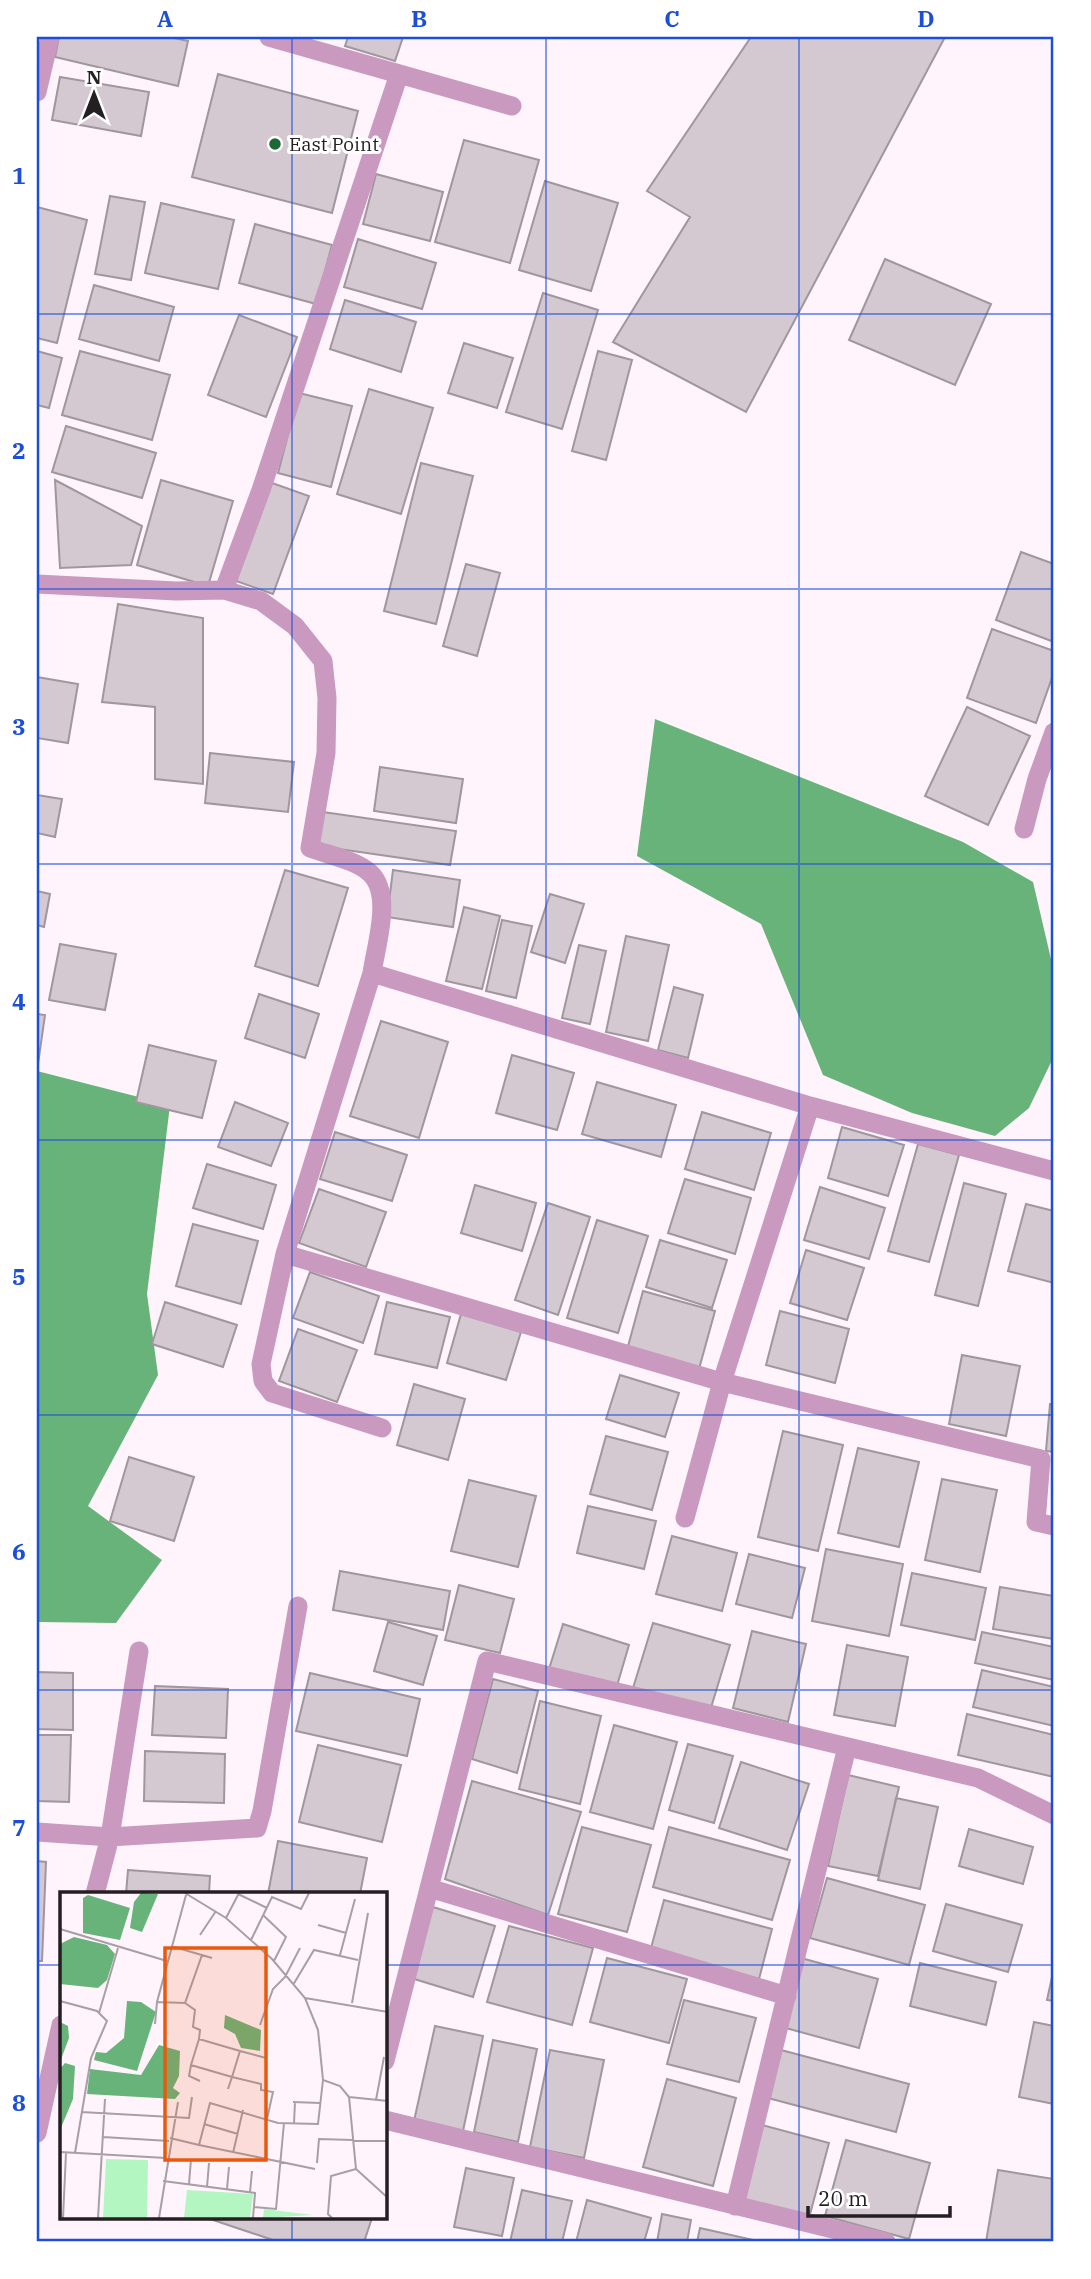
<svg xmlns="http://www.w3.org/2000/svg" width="1091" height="2279" font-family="'IBM Plex Serif',serif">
	<rect width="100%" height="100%" fill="#fff4fc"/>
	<!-- water -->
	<path fill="#68b37a" d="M655 719 963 842 1033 882 1054 972V1056L1029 1108 995 1136 912 1113 823 1075 761 924 637 856Z
		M37 1071 170 1105 147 1294 158 1375 88 1506 162 1560 116 1623 37 1622Z"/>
	<!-- building -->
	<path fill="#d4c9d1" stroke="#a0969e" stroke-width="2" d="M59 37H170L188 41 178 86 55 57Z
		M348 37H403L395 61 345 46Z
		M751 37H945L746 412 613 342 690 217 647 191Z
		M218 74 358 111 332 213 192 177Z
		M60 77 149 92 141 136 52 120Z
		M464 140 539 160 510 263 435 242Z
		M376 174 443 192 430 241 363 224Z
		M545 181 618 203 591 291 519 270Z
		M110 196 145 202 131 280 95 274Z
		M161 203 234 220 218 289 145 273Z
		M37 207 87 220 57 343 37 338Z
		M255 224 332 245 316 304 239 283Z
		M358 239 436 263 422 309 344 287Z
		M885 259 991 304 955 385 849 340Z
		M94 285 174 307 159 361 79 339Z
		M543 293 598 310 562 429 506 412Z
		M345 300 416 322 401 372 330 349Z
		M239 315 297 337 266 417 208 395Z
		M464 343 513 358 497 408 448 393Z
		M37 351 62 358 49 408 37 405Z
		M80 351 170 375 152 440 62 415Z
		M598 351 632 360 606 460 572 451Z
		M369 389 433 408 401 514 337 494Z
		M299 393 352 406 331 487 278 473Z
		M66 426 156 453 142 498 52 472Z
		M421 463 473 476 436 624 384 611Z
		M55 480 142 526 131 565 60 568Z
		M161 480 233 501 208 586 137 565Z
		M272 483 309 496 273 594 236 581Z
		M1021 552 1054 564V642L996 620Z
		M466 564 500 573 477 656 443 646Z
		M118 604 203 618V784L155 779V707L102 702Z
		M992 629 1054 651V672L1036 723 967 698Z
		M37 677 78 684 68 743 37 738Z
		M967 707 1030 736 988 825 925 796Z
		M210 753 294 762 288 812 205 803Z
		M380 767 463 779 456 823 374 811Z
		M37 795 62 799 55 837 37 833Z
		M323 812 456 831 450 865 318 846Z
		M285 870 348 888 318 986 255 966Z
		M393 870 460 880 453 927 387 917Z
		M37 891 50 894 44 927 37 925Z
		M550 894 584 904 565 963 531 952Z
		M464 907 500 916 482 989 446 981Z
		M502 920 532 926 516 998 486 991Z
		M626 936 669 945 648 1041 606 1032Z
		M60 944 116 954 105 1010 49 1000Z
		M579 945 606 951 590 1024 562 1018Z
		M674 987 703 995 688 1058 658 1050Z
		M259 994 319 1014 305 1058 245 1038Z
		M37 1014 45 1015 37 1071Z
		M381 1021 448 1042 419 1138 350 1116Z
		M149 1045 216 1061 202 1118 136 1102Z
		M512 1055 574 1073 557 1130 496 1113Z
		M597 1082 676 1105 661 1157 582 1134Z
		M235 1102 288 1123 271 1166 218 1147Z
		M702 1112 771 1133 754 1190 685 1169Z
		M842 1127 904 1145 888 1196 828 1178Z
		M335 1132 407 1155 392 1201 320 1179Z
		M918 1144 959 1155 929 1262 888 1251Z
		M207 1164 276 1185 263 1229 193 1208Z
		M685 1179 751 1198 735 1254 668 1233Z
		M964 1183 1006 1194 978 1306 935 1295Z
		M475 1185 536 1203 522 1251 461 1233Z
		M820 1187 885 1208 869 1259 804 1240Z
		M319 1189 386 1212 366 1267 299 1243Z
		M548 1203 590 1217 558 1315 515 1300Z
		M1026 1204 1054 1211V1283L1008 1271Z
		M597 1220 648 1236 618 1333 567 1318Z
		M193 1224 258 1241 241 1304 176 1286Z
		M660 1240 727 1260 712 1308 646 1287Z
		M806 1250 864 1268 847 1320 790 1303Z
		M310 1272 379 1296 363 1343 293 1318Z
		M643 1291 715 1311 699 1369 627 1350Z
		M165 1302 237 1325 223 1367 152 1344Z
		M387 1302 450 1317 437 1368 375 1354Z
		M780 1311 849 1329 835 1383 766 1365Z
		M461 1314 521 1332 506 1380 447 1363Z
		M298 1329 357 1350 337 1402 279 1381Z
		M962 1355 1020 1366 1006 1436 949 1424Z
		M620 1375 679 1393 665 1437 606 1419Z
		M414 1384 465 1399 448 1460 397 1445Z
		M1050 1404H1054V1452L1046 1451Z
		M783 1431 843 1445 818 1551 758 1537Z
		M606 1436 668 1452 652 1510 590 1494Z
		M858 1448 919 1462 899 1547 838 1533Z
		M129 1457 194 1477 174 1541 110 1521Z
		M942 1479 997 1490 980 1572 925 1560Z
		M469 1480 536 1496 518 1567 451 1551Z
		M588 1506 656 1521 644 1569 577 1553Z
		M672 1536 737 1553 722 1611 656 1594Z
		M826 1549 903 1564 889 1636 812 1621Z
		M749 1554 805 1568 792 1618 736 1604Z
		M340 1571 450 1591 443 1630 333 1610Z
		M912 1573 986 1588 975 1640 901 1625Z
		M459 1585 514 1599 500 1653 445 1640Z
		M1000 1587 1054 1596V1639L993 1629Z
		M388 1622 437 1636 423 1685 374 1671Z
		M653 1623 730 1645 710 1711 633 1688Z
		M563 1624 629 1645 616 1689 549 1669Z
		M752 1631 806 1644 788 1722 733 1708Z
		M982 1632 1054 1647V1680L975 1663Z
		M847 1645 908 1657 895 1726 834 1715Z
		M982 1670 1054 1687V1726L973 1707Z
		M37 1672 73 1673V1730L37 1729Z
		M310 1673 420 1699 407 1756 296 1731Z
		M493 1679 538 1691 517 1773 472 1759Z
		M155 1686 228 1689 226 1738 152 1735Z
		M540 1701 601 1716 580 1804 519 1789Z
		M967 1714 1054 1735V1777L958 1755Z
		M614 1725 677 1742 653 1829 590 1812Z
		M37 1735H71L69 1802 37 1801Z
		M688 1744 733 1756 714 1823 669 1810Z
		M318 1745 401 1765 382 1842 299 1822Z
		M145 1751 225 1754 224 1803 144 1801Z
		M741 1762 809 1784 787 1850 719 1828Z
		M848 1775 899 1787 878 1876 828 1866Z
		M472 1781 581 1812 548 1915 445 1879Z
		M896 1798 938 1807 920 1889 878 1880Z
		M582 1827 651 1845 627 1932 558 1914Z
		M669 1827 790 1860 772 1920 653 1887Z
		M969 1829 1033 1847 1023 1884 959 1866Z
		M278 1841 367 1858 360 1894H268Z
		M37 1861 46 1862 42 1961H37Z
		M128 1870 210 1876 209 1894H126Z
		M827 1878 925 1905 909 1965 810 1938Z
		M664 1900 772 1929 759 1979 651 1948Z
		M946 1904 1022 1925 1008 1972 933 1951Z
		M433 1907 495 1926 473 1997 411 1978Z
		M509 1926 593 1948 572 2025 487 2002Z
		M607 1958 687 1979 669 2043 590 2022Z
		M801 1958 878 1979 859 2048 782 2027Z
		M920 1963 996 1982 986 2025 910 2006Z
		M1054 1968V2001L1047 2000Z
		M684 2000 756 2018 739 2082 667 2064Z
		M1034 2022 1054 2026V2104L1019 2097Z
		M435 2026 483 2036 463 2131 414 2121Z
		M493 2040 537 2049 518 2142 474 2132Z
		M550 2050 604 2060 584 2158 530 2147Z
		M781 2050 909 2084 896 2132 768 2098Z
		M667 2079 736 2098 713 2186 643 2167Z
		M762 2125 829 2143 809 2218 742 2201Z
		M846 2140 930 2163 909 2239 825 2216Z
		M466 2168 514 2178 502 2236 454 2227Z
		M998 2170 1054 2179V2242H986Z
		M522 2190 572 2201 562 2242H510Z
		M587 2200 651 2218 644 2242H576Z
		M662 2214 691 2220 687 2242H657Z
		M207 2218H372L364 2242H279Z
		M700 2228 762 2242H697Z"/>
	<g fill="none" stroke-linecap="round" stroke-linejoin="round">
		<!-- minor -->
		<path stroke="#ca99bf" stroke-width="19" d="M269 37 512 106
			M37 92 50 37
			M37 584 176 591 224 590 261 490 399 74
			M224 590 261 601 295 626 323 661 327 698 326 753 310 848C328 855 356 860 370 873 393 894 376 945 372 973
			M1024 829 1037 779 1054 732
			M810 1106 1054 1171
			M285 1254 261 1364 263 1381 272 1393 382 1428
			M685 1518 722 1382 810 1106 372 973 285 1254 722 1382 1041 1459 1036 1522 1054 1526
			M37 1832 110 1837 257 1828 262 1811 298 1606
			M429 1888 787 1996
			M95 1894 110 1837 139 1651
			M385 2061 487 1661 978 1778 1054 1815
			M385 2120 886 2242
			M37 2133 61 2025
			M735 2206 847 1747"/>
	</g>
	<!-- grid -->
	<path fill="none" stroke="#1d4ed8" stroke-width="2" stroke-opacity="0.55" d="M292 37V1894M546 37V2242M799 37V2242M37 314H1054M37 589H1054M37 864H1054M37 1140H1054M37 1415H1054M37 1690H1054M37 1965H61M385 1965H1054M292 2218V2242"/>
	<!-- markers -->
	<circle fill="#1e6836" stroke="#fff" stroke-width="2.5" cx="275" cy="144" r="7"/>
	<g text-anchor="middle" stroke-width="6" stroke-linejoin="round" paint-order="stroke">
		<!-- poi labels -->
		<g font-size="19" fill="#231f22" stroke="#fff" text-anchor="start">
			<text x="289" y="151">East Point</text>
		</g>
	</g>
	<!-- overview -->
	<g transform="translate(60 1892)">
		<rect width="327" height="327" fill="#fff4fc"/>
		<path d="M46 267 88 268 87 326H43ZM127 298 193 302 190 326H124ZM204 317 253 323 203 326Z" fill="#b3f6c1"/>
		<path d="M81 1 98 2 82 40 70 36 74 10ZM28 3 70 16 60 48 23 41V6ZM14 45 47 53 55 62 47 88 38 96 0 92V52ZM67 109 81 110 96 120 77 179 34 168 36 160 46 161 64 146ZM165 123 201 138 200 159 181 156 175 142 164 136ZM0 130 8 134 9 146 0 170ZM99 153 120 159 119 184 113 196 120 201 115 207 27 202 30 177 81 183ZM5 171 15 174 13 207 0 238V177Z" fill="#68b37a"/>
		<path fill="none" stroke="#a79fa5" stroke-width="2" d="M125 1 166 26 212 67 245 106 258 138 263 188 280 194 289 205 296 277 328 306M178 2 207 16M203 23 226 45 214 69M166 26 179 1M258 33 286 41M0 37 107 69M140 43 156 19M191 48 212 5 241 17 249 1M111 54 152 66M280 63 295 7M233 93 254 58 298 68M245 106 328 120M0 109 37 119 47 129 31 166 15 261M97 110 125 111 142 63M125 111 135 118 133 135 140 138 139 147M292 111 308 21M39 121 58 56M95 132 97 110 126 3M200 133 213 97 225 85 240 56M180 159 206 166M131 173 129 184 140 189M168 197 172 185 180 159 139 147 131 173 172 185 201 192V198L213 200 207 227M289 205 328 209M316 208 324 165M233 210 260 211M21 220 129 226 132 205M234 231 235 210M144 232 178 242M43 245 109 249M110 246 139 253 150 211 218 231 258 232 263 188M139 253 255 277M0 260 106 266M173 261 183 218M257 271 259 247 328 249M103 289 195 301 193 326M129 292 131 267M147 295 149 271M167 297 169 275M190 300 192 279M194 315 216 317 224 231M3 326 6 261M38 326 45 207M99 326 118 210M272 326 268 322 271 284 296 277"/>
		<path fill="#e8590c" fill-opacity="0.15" stroke="#e8590c" stroke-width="3.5" d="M105 56H206V268H105Z"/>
		<rect width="327" height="327" fill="none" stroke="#231f22" stroke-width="3.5"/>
	</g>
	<!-- border -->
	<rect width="1091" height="2279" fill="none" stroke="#ffffff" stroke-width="77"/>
	<!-- north arrow -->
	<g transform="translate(94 94)" stroke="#ffffff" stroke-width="5" paint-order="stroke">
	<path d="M0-5L12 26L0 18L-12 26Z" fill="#231f22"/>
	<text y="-10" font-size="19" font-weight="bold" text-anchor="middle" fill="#231f22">N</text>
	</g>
	<!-- scale -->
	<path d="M808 2206v10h142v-10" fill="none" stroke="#231f22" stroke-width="3.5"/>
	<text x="818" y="2206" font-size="21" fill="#231f22" stroke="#ffffff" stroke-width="5" paint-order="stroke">20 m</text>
	<rect x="38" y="38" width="1014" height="2202" fill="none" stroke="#1d4ed8" stroke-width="2.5"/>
	<g font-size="23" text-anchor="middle" font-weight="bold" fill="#1d4ed8">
		<text x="165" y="27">A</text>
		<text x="419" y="27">B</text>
		<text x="672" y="27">C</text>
		<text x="926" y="27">D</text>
		<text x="19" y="184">1</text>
		<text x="19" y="459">2</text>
		<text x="19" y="735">3</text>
		<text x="19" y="1010">4</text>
		<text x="19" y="1285">5</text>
		<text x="19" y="1560">6</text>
		<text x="19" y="1836">7</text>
		<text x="19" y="2111">8</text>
	</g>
</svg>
